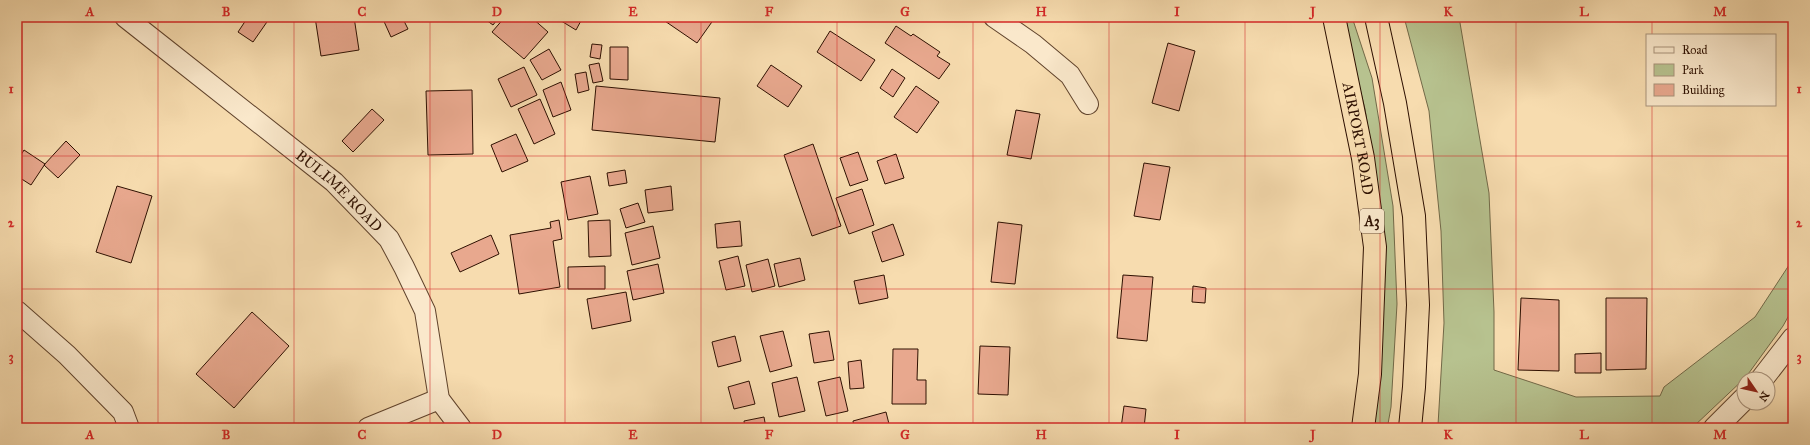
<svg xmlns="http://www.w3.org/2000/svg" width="1810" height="445" font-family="'IM FELL Great Primer',serif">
	<rect width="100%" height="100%" fill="#f7dcaf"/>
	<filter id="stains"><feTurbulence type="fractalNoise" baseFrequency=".005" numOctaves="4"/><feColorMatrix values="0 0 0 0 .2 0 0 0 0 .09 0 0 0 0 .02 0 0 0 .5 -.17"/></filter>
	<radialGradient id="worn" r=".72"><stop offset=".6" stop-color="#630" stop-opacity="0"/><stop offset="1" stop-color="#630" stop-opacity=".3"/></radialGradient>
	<!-- green -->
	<path fill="#b7c28f" stroke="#726948" d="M1342 17H1352L1372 78 1393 206 1397 304 1391 407 1388 424 1382 428 1373 424 1375 172 1365 109Z
		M1404 17H1459L1489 193 1494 312V370L1576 397 1660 396 1664 387 1755 317 1793 259V308L1783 326 1746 377 1692 428H1445L1438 425 1444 323 1441 231 1429 111Z"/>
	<!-- building -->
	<path fill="#e8a88e" stroke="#2e1001" d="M248 17H267L269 19 253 42 238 32Z
		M315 17H354L359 50 321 56Z
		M382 17H402L408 29 391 37Z
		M482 17H499L493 25Z
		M505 17H531L548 32 524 59 492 32Z
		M559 17H583L576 30 558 19Z
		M659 17H710L714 19 697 43Z
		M896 26 911 36 913 34 940 52 937 56 950 64 939 79 885 43Z
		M830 31 875 60 861 81 817 52Z
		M1168 43 1195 51 1179 111 1152 103Z
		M592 44 602 45 600 59 590 57Z
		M610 47H628V80L610 79Z
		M549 49 561 70 542 80 530 60Z
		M599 63 603 81 593 83 589 65Z
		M771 65 802 86 788 107 757 86Z
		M524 67 537 95 511 107 498 79Z
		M892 69 905 78 893 97 880 88Z
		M586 72 589 90 578 93 575 74Z
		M561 82 571 110 553 117 543 90Z
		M596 86 720 98 715 142 592 130Z
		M916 86 939 102 917 133 894 117Z
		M472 90 473 154 428 155 426 91Z
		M540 99 555 134 534 144 518 109Z
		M372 109 384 120 353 152 342 141Z
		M1016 110 1040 114 1031 159 1007 155Z
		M516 134 528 161 502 172 491 145Z
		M66 141 80 155 58 178 44 165Z
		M813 144 841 226 812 236 784 155Z
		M24 150 45 164 31 185 17 176V161Z
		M858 152 868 180 850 186 840 158Z
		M896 154 904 178 885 184 877 161Z
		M1144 163 1170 167 1160 220 1134 216Z
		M625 170 627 183 609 186 607 173Z
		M590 176 598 214 568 220 561 182Z
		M117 186 152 196 131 263 96 252Z
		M671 186 673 210 648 213 645 190Z
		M862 189 874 225 849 234 836 198Z
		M638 203 645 222 626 228 620 209Z
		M559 220 562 239 553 241 560 287 519 294 510 235 551 228 550 222Z
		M610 220 611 256 589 257 588 221Z
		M740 221 742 246 717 248 715 224Z
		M998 222 1022 225 1015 284 991 282Z
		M893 224 904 255 882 262 872 232Z
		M653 226 660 258 632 265 625 233Z
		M491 235 499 254 460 272 451 253Z
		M738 256 745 286 726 290 719 261Z
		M800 258 805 280 779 287 774 264Z
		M768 259 775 286 752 292 746 265Z
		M658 264 664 293 633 300 627 271Z
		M605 266V289H568V267Z
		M884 275 888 298 859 304 854 281Z
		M1123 275 1153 277 1147 341 1117 338Z
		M1193 286 1206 288 1205 303 1192 302Z
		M626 292 631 321 592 329 587 299Z
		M1521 298 1559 300V371L1518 370Z
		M1606 298H1647L1646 369 1606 370Z
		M252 312 289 346 234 408 196 374Z
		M783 331 792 366 770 372 760 336Z
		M829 331 834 360 814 363 809 334Z
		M735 336 741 361 718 367 712 342Z
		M980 346 1010 347 1008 395 978 394Z
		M893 349H918L917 380H926V404H892Z
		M1601 353V373H1575V354Z
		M861 360 864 388 850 389 848 362Z
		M797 377 805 411 779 417 772 383Z
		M840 377 848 411 826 416 818 382Z
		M749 381 755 404 734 409 728 387Z
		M1124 406 1146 409 1144 428H1121Z
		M886 412 890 428H854L853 421Z
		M764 417 766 428H745L744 421Z"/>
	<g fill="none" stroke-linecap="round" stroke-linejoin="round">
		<!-- minor casing -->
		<g stroke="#60432c" stroke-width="22">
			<g id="minor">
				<path id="s1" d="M125 17 334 182 389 239 404 267 425 311 439 399 461 428"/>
				<path d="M994 17 1033 44 1070 75 1088 104"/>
				<path d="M17 311 67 355 123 412 129 428"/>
				<path d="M368 428 439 399"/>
			</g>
		</g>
		<!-- tertiary casing -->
		<g stroke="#60432c" stroke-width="24">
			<path id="tertiary" d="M1762 379 1793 339
				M1715 428 1744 399"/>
		</g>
		<!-- trunk casing -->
		<g stroke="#2e1001" stroke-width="24">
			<g id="trunk">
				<path id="s2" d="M1334 17 1363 158 1375 247 1370 374 1363 428"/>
				<path d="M1376 17 1395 103 1414 216 1418 305 1414 387 1410 428"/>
			</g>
		</g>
		<!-- minor -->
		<use href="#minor" stroke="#fae8cb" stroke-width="20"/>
		<!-- tertiary -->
		<use href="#tertiary" stroke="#fae8cb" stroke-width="22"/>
		<!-- trunk -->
		<use href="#trunk" stroke="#f7dcaf" stroke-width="22"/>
	</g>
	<!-- grid -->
	<path fill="none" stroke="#d62828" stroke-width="1" stroke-opacity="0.55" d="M158 17V428M294 17V428M430 17V428M565 17V428M701 17V428M837 17V428M973 17V428M1109 17V428M1245 17V428M1380 17V428M1516 17V428M1652 17V35M1652 105V428M17 156H1793M17 289H1793"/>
	<g text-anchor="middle" stroke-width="3" stroke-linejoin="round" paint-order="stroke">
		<!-- shield labels -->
		<rect fill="#fae8cb" stroke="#6b513e" stroke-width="1" x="1360" y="209" width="24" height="24" rx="3"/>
		<g font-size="14" font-weight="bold" fill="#2e1001">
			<text x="1372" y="226">A3</text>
		</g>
		<!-- street labels -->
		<g font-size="15" fill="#2e1001" stroke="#fae8cb">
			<text dy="5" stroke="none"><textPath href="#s2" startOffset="124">AIRPORT ROAD</textPath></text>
			<text dy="5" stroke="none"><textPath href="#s1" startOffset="276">BULIME ROAD</textPath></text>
		</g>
	</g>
	<!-- margin -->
	<rect width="1810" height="445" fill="none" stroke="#f7dcaf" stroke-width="44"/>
	<!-- legend -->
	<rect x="1646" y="34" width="130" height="72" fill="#fae8cb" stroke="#a8927a"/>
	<rect x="1654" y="47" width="20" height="6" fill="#fae8cb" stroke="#a8927a"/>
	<text x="1682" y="54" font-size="12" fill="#2e1001">Road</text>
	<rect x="1654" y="64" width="20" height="12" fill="#b7c28f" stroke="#a8927a"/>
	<text x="1682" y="74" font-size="12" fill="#2e1001">Park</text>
	<rect x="1654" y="84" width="20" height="12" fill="#e8a88e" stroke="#a8927a"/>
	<text x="1682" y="94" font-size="12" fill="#2e1001">Building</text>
	<!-- north arrow -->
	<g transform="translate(1756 391) rotate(124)"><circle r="19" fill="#fae8cb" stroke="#a8927a"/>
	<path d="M0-3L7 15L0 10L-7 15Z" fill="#8f2418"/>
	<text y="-6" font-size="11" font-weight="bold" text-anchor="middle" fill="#2e1001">N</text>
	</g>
	<rect x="22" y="22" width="1766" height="401" fill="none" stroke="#d62828" stroke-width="1.5"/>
	<g font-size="13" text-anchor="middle" font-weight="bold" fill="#d62828">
		<text x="90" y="16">A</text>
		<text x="226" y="16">B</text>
		<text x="362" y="16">C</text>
		<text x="497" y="16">D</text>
		<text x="633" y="16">E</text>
		<text x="769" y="16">F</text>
		<text x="905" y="16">G</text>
		<text x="1041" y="16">H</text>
		<text x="1177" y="16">I</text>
		<text x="1313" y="16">J</text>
		<text x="1448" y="16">K</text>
		<text x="1584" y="16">L</text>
		<text x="1720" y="16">M</text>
		<text x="11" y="93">1</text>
		<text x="1799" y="93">1</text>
		<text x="11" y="227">2</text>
		<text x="1799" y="227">2</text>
		<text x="11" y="361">3</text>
		<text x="1799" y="361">3</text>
		<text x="90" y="439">A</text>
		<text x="226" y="439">B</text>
		<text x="362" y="439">C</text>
		<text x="497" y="439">D</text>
		<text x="633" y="439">E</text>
		<text x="769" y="439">F</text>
		<text x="905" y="439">G</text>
		<text x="1041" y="439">H</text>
		<text x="1177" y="439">I</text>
		<text x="1313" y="439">J</text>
		<text x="1448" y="439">K</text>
		<text x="1584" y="439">L</text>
		<text x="1720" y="439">M</text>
	</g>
	<rect width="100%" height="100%" filter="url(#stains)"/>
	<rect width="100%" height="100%" fill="url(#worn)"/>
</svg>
